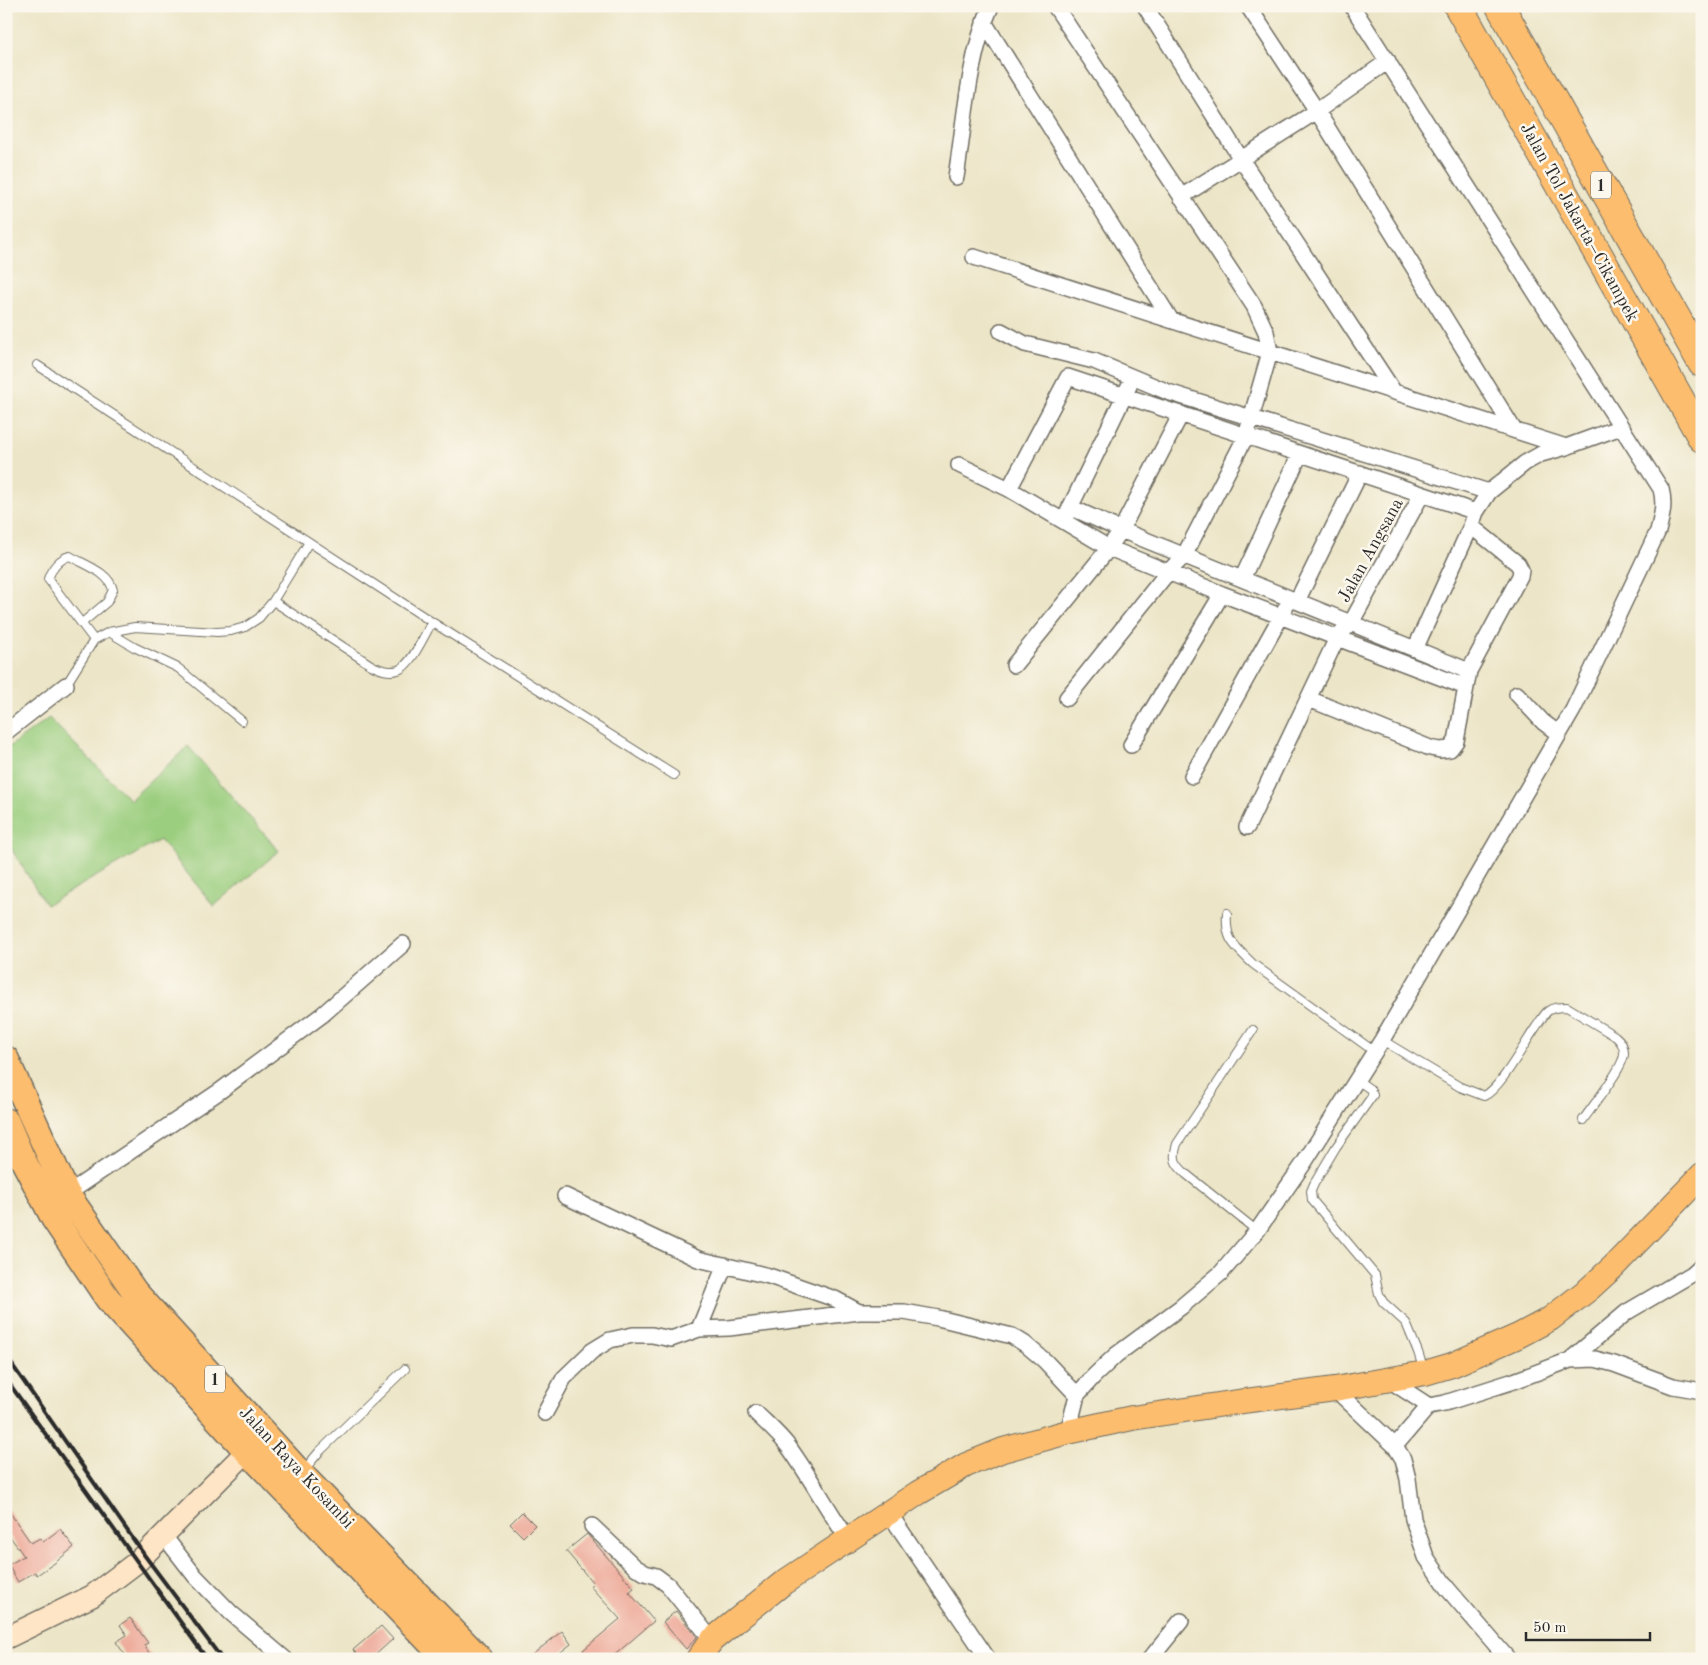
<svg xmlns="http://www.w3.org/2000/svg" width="1708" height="1665" font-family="'Old Standard TT',serif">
	<rect width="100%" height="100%" fill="#fbf7ec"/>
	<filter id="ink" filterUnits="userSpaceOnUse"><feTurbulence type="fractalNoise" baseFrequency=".02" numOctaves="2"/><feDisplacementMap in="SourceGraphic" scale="10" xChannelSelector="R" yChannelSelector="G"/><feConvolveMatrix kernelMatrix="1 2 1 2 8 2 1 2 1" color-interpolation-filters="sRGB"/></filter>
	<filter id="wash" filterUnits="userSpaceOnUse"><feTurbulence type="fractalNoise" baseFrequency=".0096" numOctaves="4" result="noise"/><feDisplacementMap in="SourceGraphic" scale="20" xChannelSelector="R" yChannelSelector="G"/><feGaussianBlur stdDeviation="1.12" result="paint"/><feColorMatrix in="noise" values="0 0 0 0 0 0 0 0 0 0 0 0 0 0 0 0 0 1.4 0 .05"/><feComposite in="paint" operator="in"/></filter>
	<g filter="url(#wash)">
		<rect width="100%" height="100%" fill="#ece5c7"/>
		<!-- green -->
		<path fill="#9bce7f" stroke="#637c55" d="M49 718 130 800 188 746 279 851 214 906 160 840 46 905 6 840V749Z"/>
		<g id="blocks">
			<!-- building -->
			<path fill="#eeac9b" d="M6 1507 31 1543 40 1538 43 1542 60 1529 74 1547 56 1562 37 1575 35 1572 18 1582 8 1565 24 1556 6 1531Z
				M522 1512 535 1525 523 1537 510 1524Z
				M587 1534 634 1588 629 1592 654 1621 610 1659H591L583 1650 620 1619 590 1586 593 1583 566 1551Z
				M676 1611 697 1637 686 1649 663 1622Z
				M130 1618 148 1643 144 1645 153 1659H128L116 1642 127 1635 120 1625Z
				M381 1626 393 1639 371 1659H361L353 1650Z
				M562 1631 571 1644 552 1659H527Z"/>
		</g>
	</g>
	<g filter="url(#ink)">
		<use href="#blocks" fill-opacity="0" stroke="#6f6c62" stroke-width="1"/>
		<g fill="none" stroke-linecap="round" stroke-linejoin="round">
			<!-- service casing -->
			<g stroke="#6f6c62" stroke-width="10">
				<path id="service" d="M37 365 432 622 674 775
					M273 601 371 665C379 669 388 673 398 670 411 666 425 634 432 622
					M82 623 107 602 113 590C109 572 85 565 70 556 60 558 51 569 48 579L94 640
					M109 632 134 647 178 668 242 721
					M66 685 94 640 109 632 135 627 217 632 231 631 245 627 259 618 273 601 309 542
					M1227 913C1225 941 1234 945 1253 964L1375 1052
					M1253 1030 1177 1144C1172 1159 1175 1164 1186 1174L1257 1231
					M1382 1040 1460 1087 1484 1096C1501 1088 1524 1044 1536 1027 1540 1022 1543 1015 1548 1011 1553 1007 1560 1007 1567 1007L1615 1036C1620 1040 1624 1045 1624 1053 1625 1066 1591 1108 1583 1120
					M1357 1080 1370 1089 1373 1095 1336 1147 1314 1184 1311 1191 1312 1200 1375 1275 1379 1294 1383 1302 1406 1323 1418 1352 1424 1371
					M304 1470 319 1452 405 1369"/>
			</g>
			<!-- minor casing -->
			<g stroke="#6f6c62" stroke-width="18">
				<path id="minor" d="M1055 6 1254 306 1266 332 1270 352 1246 436 1184 556 1168 572 1067 698
					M1145 6 1241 159 1394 392
					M1248 6 1317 111 1514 430
					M984 22 1171 320
					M956 177C965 121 968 58 991 6
					M1181 197 1317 111 1388 61
					M974 257 1566 447
					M1001 331 1025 344 1094 361 1168 392 1489 492
					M959 465 1009 489 1109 548 1222 594 1466 687
					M1009 489 1068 377 1476 512
					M1070 507 1121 530 1469 671
					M1066 516 1129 386
					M1242 579 1300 454
					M1297 601 1360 473
					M1415 649 1471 526 1476 512 1489 492 1525 463 1541 454 1566 447 1621 427
					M1014 665 1109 548 1121 530 1181 414
					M1517 694 1543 722 1559 734
					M1309 699 1430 748 1440 750 1450 749 1456 741 1469 671 1520 576 1521 570 1518 564 1471 526
					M6 732 66 685
					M1131 745 1222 594
					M1192 776 1285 609
					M1247 827 1337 638 1351 623 1422 494
					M67 1194 220 1091 322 1015 403 944
					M565 1196 698 1259 769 1276 835 1299 859 1312H904L938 1318 1012 1336 1025 1344 1045 1361 1077 1395
					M699 1329 729 1328 859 1312
					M1570 1360 1627 1312 1692 1274 1702 1265
					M1389 1380 1429 1406 1445 1403 1514 1381 1570 1360 1595 1359 1614 1364 1673 1386 1702 1391
					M1335 1389 1395 1446 1403 1459 1408 1479 1413 1519 1426 1557 1447 1588 1508 1659
					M545 1413 564 1378 592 1351 610 1340 633 1335H652L671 1339 699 1329 725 1265
					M756 1413C766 1423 779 1434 788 1446 810 1476 827 1509 848 1539
					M1068 1432 1077 1395 1093 1377 1116 1355 1181 1307 1221 1273 1257 1231 1302 1166 1382 1040 1573 710 1658 531C1662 516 1665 504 1661 489L1352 6
					M1395 1446 1429 1406
					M889 1513 988 1659
					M592 1526 635 1567 645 1573 656 1576 668 1585 712 1640
					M164 1536 195 1576 231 1613 285 1659
					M1150 1659 1181 1621"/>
			</g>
			<!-- secondary casing -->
			<g stroke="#6f6c62" stroke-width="24">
				<path id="secondary" d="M6 1638 92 1596 137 1562 247 1451"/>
			</g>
			<!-- primary casing -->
			<g stroke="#6f6c62" stroke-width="26">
				<path id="primary" d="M698 1659 712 1640 783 1583 918 1493 966 1465 1003 1450 1068 1432 1132 1418 1244 1401 1335 1389 1425 1373 1452 1365 1518 1336 1550 1319 1589 1289 1613 1267 1702 1175"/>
			</g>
			<!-- trunk casing -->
			<g stroke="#6f6c62" stroke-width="28">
				<path id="trunk" d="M6 1059 67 1194 135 1292 301 1474 480 1659
					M6 1121 21 1156 54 1219 108 1299 247 1451 446 1659"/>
			</g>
			<!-- motorway casing -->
			<g stroke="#6f6c62" stroke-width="30">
				<path id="motorway" d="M1458 6 1702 438
					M1500 6 1702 363"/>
			</g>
			<!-- service -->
			<use href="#service" stroke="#fff" stroke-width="8"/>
			<!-- minor -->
			<use href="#minor" stroke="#fff" stroke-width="15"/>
			<!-- secondary -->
			<use href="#secondary" stroke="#fee5c5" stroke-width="21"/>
			<!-- primary -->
			<use href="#primary" stroke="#fcbd6e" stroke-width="24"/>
			<!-- trunk -->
			<use href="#trunk" stroke="#fcbd6e" stroke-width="25"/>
			<!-- motorway -->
			<use href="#motorway" stroke="#fcbd6e" stroke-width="28"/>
			<!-- rail -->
			<path stroke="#2b2b2b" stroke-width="4" d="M6 1356 145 1556 222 1659
				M6 1379 207 1659"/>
		</g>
	</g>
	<g text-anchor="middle" stroke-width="5" stroke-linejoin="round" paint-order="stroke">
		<!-- shield labels -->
		<g fill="#fbf7ec" stroke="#696865" stroke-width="1">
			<rect x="1591" y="171.5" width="20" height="27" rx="4"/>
			<rect x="205" y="1365.5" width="20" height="27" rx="4"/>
		</g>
		<g font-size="16" font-weight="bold" fill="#2b2b2b">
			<text x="1601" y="191">1</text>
			<text x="215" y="1385">1</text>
		</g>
		<!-- street labels -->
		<g font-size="18" fill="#2b2b2b" stroke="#fbf7ec">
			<text transform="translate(1580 222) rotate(61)" y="6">Jalan Tol Jakarta–Cikampek</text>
			<text transform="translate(1370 550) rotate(-61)" y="6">Jalan Angsana</text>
			<text transform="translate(297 1467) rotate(47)" y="6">Jalan Raya Kosambi</text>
		</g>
	</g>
	<!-- margin -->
	<rect width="1708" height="1665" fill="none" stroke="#fbf7ec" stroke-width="25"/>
	<!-- scale -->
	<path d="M1526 1632v8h124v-8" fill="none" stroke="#2b2b2b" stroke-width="2.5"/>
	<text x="1533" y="1632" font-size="15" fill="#2b2b2b" stroke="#fbf7ec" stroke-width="4" paint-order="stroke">50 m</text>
</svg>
